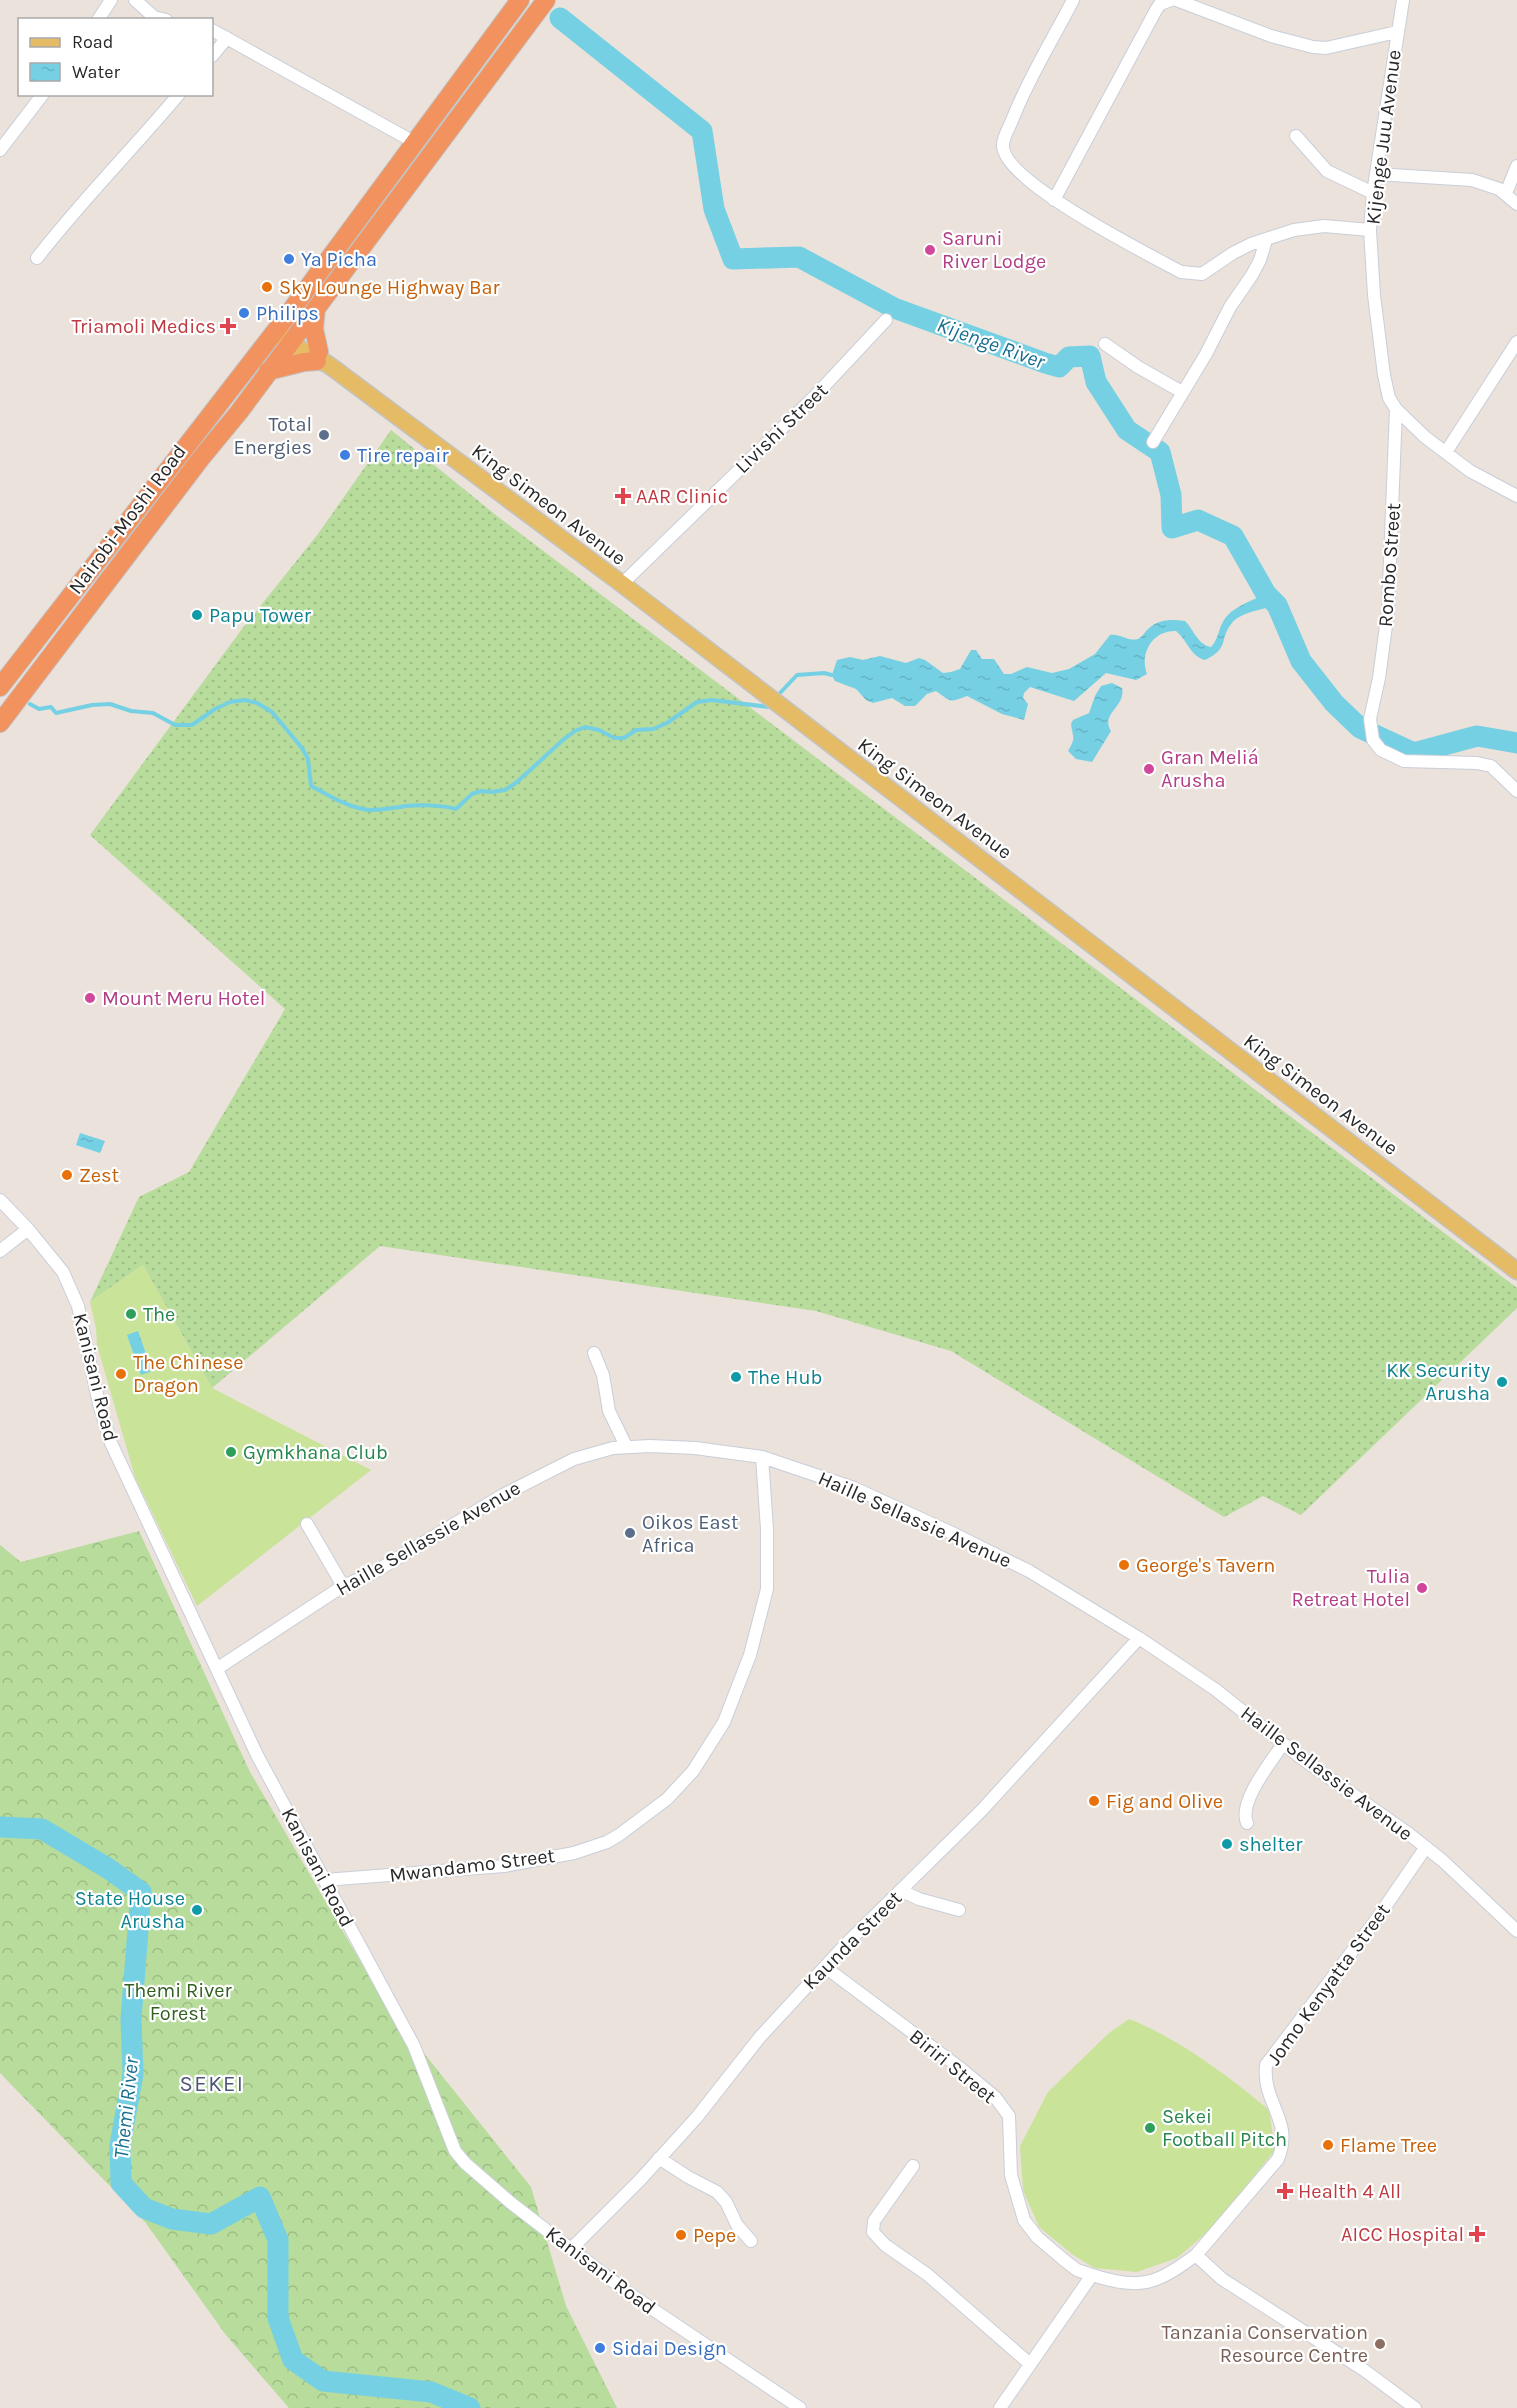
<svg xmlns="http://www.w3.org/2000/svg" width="1517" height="2408" font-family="Karla,sans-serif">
	<defs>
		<pattern id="grass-dots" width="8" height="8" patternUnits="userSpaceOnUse" patternTransform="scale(1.5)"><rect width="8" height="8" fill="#b7dc9b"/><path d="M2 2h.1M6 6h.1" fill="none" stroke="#9dbd86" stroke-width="1.8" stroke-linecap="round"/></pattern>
		<pattern id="forest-crowns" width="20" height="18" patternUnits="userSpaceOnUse" patternTransform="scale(1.5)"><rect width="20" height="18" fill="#b7dc9b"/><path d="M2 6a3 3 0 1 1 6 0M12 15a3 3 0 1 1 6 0" fill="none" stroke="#9dbd86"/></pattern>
		<pattern id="water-ripples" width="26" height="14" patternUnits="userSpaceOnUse" patternTransform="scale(1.5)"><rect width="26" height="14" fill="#75d0e4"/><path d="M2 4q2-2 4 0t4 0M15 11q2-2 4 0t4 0" fill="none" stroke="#65b3c4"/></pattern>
	</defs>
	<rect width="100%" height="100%" fill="#eae2db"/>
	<!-- grass -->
	<path fill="url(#grass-dots)" d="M391 430 497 516 1517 1288V1308L1301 1515 1263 1496 1224 1517 951 1351 816 1311 380 1246 212 1388 143 1265 90 1302 139 1197 189 1172 285 1009 90 835 242 629 318 534Z"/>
	<!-- forest -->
	<path fill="url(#forest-crowns)" d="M139 1531 250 1772 387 2007 531 2187 566 2306 617 2408H289L226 2335 145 2222 0 2073V1545L21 1562Z"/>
	<!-- pitch -->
	<path fill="#c9e398" d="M143 1265 212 1388 371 1470 197 1606 135 1477 97 1345 96 1328 90 1302Z
		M1129 2019C1176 2037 1230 2077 1269 2110L1275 2150 1212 2228 1177 2258 1137 2272 1094 2268 1072 2254 1039 2227 1023 2190 1020 2146 1048 2092 1109 2033Z"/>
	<!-- water -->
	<path fill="url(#water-ripples)" d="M1266 594 1277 605C1264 609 1240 612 1232 623 1218 640 1231 647 1205 660 1190 656 1188 641 1176 631 1153 630 1139 653 1147 674L1136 680 1106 673 1074 701 1030 687 1024 693 1023 698 1028 704 1024 720 1002 714 967 696C948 703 952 702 936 691L927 694 915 706H905L892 698 873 703 866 700 856 689 835 681 832 675 837 660 850 657 863 660 880 656 906 663 919 658 925 660 943 673 951 672 960 669 971 650H976L982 659H994L1004 674H1011L1027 667 1052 673 1069 669 1095 654 1110 635C1120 633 1128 642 1138 639 1142 637 1145 632 1148 629 1158 619 1172 619 1185 621 1194 630 1198 645 1211 647 1219 638 1218 629 1224 620 1232 607 1253 600 1266 594Z
		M1112 683 1122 688C1126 707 1100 713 1111 731L1092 762 1076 759 1068 751C1076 737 1073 739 1071 724L1073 720 1089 713 1095 696 1101 686Z
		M80 1133 105 1141 100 1153 76 1145Z
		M138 1331 152 1371 141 1375 127 1335Z"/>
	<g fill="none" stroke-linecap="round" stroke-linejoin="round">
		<!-- stream -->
		<path stroke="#75d0e4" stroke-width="4" d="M780 693 797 675 824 673 832 675
			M30 704 39 709 51 707 56 713 92 705 110 704 131 711 153 713 175 725H192L215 709 230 702 245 700 257 703 272 712 302 748 308 759 311 786C327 794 345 806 363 809 374 812 389 808 400 807 413 804 443 805 456 809L472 794 481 791 491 792 505 790 517 782 564 739 575 731 585 727 599 730 614 738H624L636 730 653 729 667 723 697 702 712 700 769 707"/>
		<!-- river -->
		<path stroke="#75d0e4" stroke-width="21" d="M560 18 702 131 714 209 733 259 799 257 894 308 1045 363 1059 367 1069 357 1090 356 1096 382 1127 430 1160 452 1171 495 1172 528 1198 520 1233 536 1266 594 1277 605 1301 661 1334 703 1360 728 1414 753 1477 736 1517 743
			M0 1827 42 1829 109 1869 141 1892 131 2019 133 2074 120 2145 121 2183 144 2208 172 2219 211 2224 260 2197 278 2240V2318L293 2360 323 2381 431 2392 470 2408"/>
		<!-- minor casing -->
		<g stroke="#c9ced9" stroke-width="14">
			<path id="minor" d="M135 0 154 17 166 20
				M1073 0C1053 39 1029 77 1013 118 1010 126 1004 135 1003 144 999 180 1150 255 1181 272L1202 274 1233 253 1251 244 1294 230 1324 226 1370 230
				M1176 0 1271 36 1313 47 1326 48 1397 32
				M1403 0 1373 193 1370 230 1374 295 1384 375 1389 398 1396 409 1425 437 1470 471 1517 496
				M98 20 111 0
				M212 30 414 142
				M212 56 227 38
				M1296 136 1327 171 1373 193
				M0 150 43 94
				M1376 174 1472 180 1499 189 1517 204
				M1506 193 1517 166
				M1054 200 1156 10 1160 4 1171 0
				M37 258C81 201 133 149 179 94
				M1105 344 1138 367 1182 392
				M1396 409 1388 611 1379 678 1370 719 1373 740 1381 750 1404 761 1477 763 1491 766 1517 791
				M1153 442 1206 354 1230 307 1252 275 1260 260 1266 240
				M1446 452 1517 342
				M622 584 814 397 886 320
				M0 1200 28 1229 63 1272 78 1306 99 1404 111 1443 257 1755 414 2046 455 2151 465 2163 511 2203 627 2292 800 2408
				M0 1251 28 1229
				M594 1353 603 1375 609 1411 626 1446
				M307 1524 343 1586
				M218 1668 343 1586 371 1574 503 1495 574 1459 613 1448 650 1446 695 1448 762 1457 854 1488 950 1532 1029 1571 1139 1638 1216 1690 1300 1757 1409 1834 1443 1861 1517 1931
				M1247 1823C1238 1802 1271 1762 1283 1744
				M325 1880 504 1866 574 1853 607 1842 619 1835 667 1799 693 1771 724 1722 750 1655 767 1589V1529L762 1457
				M902 1891 919 1899 959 1910
				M825 1967 960 2068 995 2097 1009 2116 1011 2175 1024 2220 1037 2237 1064 2260 1077 2270 1092 2275
				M659 2158 688 2177 717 2192 726 2202 737 2225 751 2241
				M913 2166 874 2221 873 2232 885 2245 928 2275 1030 2364
				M572 2248 640 2180 697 2117 760 2037 845 1945 981 1811 1139 1638
				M1196 2255 1222 2279 1364 2370 1415 2408
				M1000 2408 1092 2275C1141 2290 1155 2285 1196 2255L1278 2159C1294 2120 1262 2104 1266 2065L1376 1920 1426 1847"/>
		</g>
		<!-- major casing -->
		<g stroke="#c3c3c3" stroke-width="19">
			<path id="major" d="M275 331 317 361 326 363 337 371 622 584 1517 1271"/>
		</g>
		<!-- highway casing -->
		<g stroke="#c3c3c3" stroke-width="20">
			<path id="highway" d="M316 308 314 329 319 352
				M268 371 304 362 317 361
				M0 687 284 320 520 0
				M0 723 201 458 239 412 546 0"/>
		</g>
		<!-- minor -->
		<use href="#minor" stroke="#fff" stroke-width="12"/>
		<!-- major -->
		<use href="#major" stroke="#e5bc65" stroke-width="16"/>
		<!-- highway -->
		<use href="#highway" stroke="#f1925f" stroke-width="18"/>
	</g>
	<!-- markers -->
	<g fill="#d1479c" stroke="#fff" stroke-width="2">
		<circle cx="930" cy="250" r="6"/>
		<circle cx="1149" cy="769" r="6"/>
		<circle cx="90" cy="998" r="6"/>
		<circle cx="1422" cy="1588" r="6"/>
	</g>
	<g fill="#3f7fe0" stroke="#fff" stroke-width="2">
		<circle cx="289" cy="259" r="6"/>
		<circle cx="244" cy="313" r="6"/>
		<circle cx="345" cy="455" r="6"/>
		<circle cx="600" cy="2348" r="6"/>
	</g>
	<g fill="#e8710a" stroke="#fff" stroke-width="2">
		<circle cx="267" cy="287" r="6"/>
		<circle cx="67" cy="1175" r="6"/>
		<circle cx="121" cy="1374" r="6"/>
		<circle cx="1124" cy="1565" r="6"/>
		<circle cx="1094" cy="1801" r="6"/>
		<circle cx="1328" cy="2145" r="6"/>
		<circle cx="681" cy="2235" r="6"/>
	</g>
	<g fill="#e0444e" stroke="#fff" stroke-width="2">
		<path d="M225 317h6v6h6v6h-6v6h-6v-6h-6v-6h6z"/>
		<path d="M620 487h6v6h6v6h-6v6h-6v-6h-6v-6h6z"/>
		<path d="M1282 2182h6v6h6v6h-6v6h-6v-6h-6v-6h6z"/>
		<path d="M1474 2225h6v6h6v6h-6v6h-6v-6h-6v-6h6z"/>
	</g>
	<g fill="#5c6f8a" stroke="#fff" stroke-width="2">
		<circle cx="324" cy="435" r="6"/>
		<circle cx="630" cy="1533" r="6"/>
	</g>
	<g fill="#0f9aa8" stroke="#fff" stroke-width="2">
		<circle cx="197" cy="615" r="6"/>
		<circle cx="736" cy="1377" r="6"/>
		<circle cx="1502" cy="1382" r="6"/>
		<circle cx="1227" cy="1844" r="6"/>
		<circle cx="197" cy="1910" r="6"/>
	</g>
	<g fill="#2e9e5b" stroke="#fff" stroke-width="2">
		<circle cx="131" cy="1314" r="6"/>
		<circle cx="231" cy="1452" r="6"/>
		<circle cx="1150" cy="2128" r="6"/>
	</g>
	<circle fill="#8d6e63" stroke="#fff" stroke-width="2" cx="1380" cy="2344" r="6"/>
	<g text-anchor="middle" stroke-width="4.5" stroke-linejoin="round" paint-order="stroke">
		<!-- street labels -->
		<g font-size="20" fill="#282828" stroke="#fff">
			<text transform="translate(1383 137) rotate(-83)" y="7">Kijenge Juu Avenue</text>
			<text transform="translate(781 428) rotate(-44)" y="7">Livishi Street</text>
			<text transform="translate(549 504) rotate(37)" y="7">King Simeon Avenue</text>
			<text transform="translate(127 519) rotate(-53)" y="7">Nairobi-Moshi Road</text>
			<text transform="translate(1389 565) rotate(-86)" y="7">Rombo Street</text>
			<text transform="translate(935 798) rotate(37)" y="7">King Simeon Avenue</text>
			<text transform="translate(1321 1094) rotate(37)" y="7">King Simeon Avenue</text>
			<text transform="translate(96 1377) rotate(76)" y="7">Kanisani Road</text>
			<text transform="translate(915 1519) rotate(24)" y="7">Haille Sellassie Avenue</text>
			<text transform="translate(428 1538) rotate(-30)" y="7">Haille Sellassie Avenue</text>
			<text transform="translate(1327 1773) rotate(37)" y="7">Haille Sellassie Avenue</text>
			<text transform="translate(472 1865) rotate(-7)" y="7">Mwandamo Street</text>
			<text transform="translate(318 1867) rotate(62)" y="7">Kanisani Road</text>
			<text transform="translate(852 1940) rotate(-45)" y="7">Kaunda Street</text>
			<text transform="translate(1328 1984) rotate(-54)" y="7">Jomo Kenyatta Street</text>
			<text transform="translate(953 2066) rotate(39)" y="7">Biriri Street</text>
			<text transform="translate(601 2270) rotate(37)" y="7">Kanisani Road</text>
		</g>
		<!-- hotel labels -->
		<g font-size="20" fill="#b23c85" stroke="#fff" text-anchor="start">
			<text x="942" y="245">Saruni<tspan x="942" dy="23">River Lodge</tspan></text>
			<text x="1161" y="764">Gran Meliá<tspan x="1161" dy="23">Arusha</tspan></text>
			<text x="102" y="1005">Mount Meru Hotel</text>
			<text x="1410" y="1583" text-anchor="end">Tulia<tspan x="1410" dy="23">Retreat Hotel</tspan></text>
		</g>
		<!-- shop labels -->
		<g font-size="20" fill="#366cbe" stroke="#fff" text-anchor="start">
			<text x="301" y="266">Ya Picha</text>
			<text x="256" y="320">Philips</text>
			<text x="357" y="462">Tire repair</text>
			<text x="612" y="2355">Sidai Design</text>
		</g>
		<!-- food labels -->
		<g font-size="20" fill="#c56008" stroke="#fff" text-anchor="start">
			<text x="279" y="294">Sky Lounge Highway Bar</text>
			<text x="79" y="1182">Zest</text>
			<text x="133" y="1369">The Chinese<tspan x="133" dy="23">Dragon</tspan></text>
			<text x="1136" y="1572">George's Tavern</text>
			<text x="1106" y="1808">Fig and Olive</text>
			<text x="1340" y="2152">Flame Tree</text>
			<text x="693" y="2242">Pepe</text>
		</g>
		<!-- health labels -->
		<g font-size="20" fill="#be3a42" stroke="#fff" text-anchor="end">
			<text x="216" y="333">Triamoli Medics</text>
			<text x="636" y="503" text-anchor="start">AAR Clinic</text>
			<text x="1298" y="2198" text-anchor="start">Health 4 All</text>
			<text x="1464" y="2241">AICC Hospital</text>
		</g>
		<!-- service labels -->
		<g font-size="20" fill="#4e5e75" stroke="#fff" text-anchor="end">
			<text x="312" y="431">Total<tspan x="312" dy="23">Energies</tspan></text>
			<text x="642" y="1529" text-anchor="start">Oikos East<tspan x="642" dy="23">Africa</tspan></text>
		</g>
		<!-- culture labels -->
		<g font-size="20" fill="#0d838f" stroke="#fff" text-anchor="start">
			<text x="209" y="622">Papu Tower</text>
			<text x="1490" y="1377" text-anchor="end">KK Security<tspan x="1490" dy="23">Arusha</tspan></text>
			<text x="748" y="1384">The Hub</text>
			<text x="1239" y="1851">shelter</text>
			<text x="185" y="1905" text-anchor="end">State House<tspan x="185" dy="23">Arusha</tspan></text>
		</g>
		<!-- leisure labels -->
		<g font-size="20" fill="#27864d" stroke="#fff" text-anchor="start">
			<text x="143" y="1321">The</text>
			<text x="243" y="1459">Gymkhana Club</text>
			<text x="1162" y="2123">Sekei<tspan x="1162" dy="23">Football Pitch</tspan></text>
		</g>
		<!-- park labels -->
		<g font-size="20" fill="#315f1f" stroke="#fff">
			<text x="178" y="1997">Themi River<tspan x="178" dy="23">Forest</tspan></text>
		</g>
		<!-- education labels -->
		<g font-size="20" fill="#785e54" stroke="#fff" text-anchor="end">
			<text x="1368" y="2339">Tanzania Conservation<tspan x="1368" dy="23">Resource Centre</tspan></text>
		</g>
		<!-- water labels -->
		<g font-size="21" font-style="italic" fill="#176e8d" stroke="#fff">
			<text transform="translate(991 343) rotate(20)" y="7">Kijenge River</text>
			<text transform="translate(126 2108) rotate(-84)" y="7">Themi River</text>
		</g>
		<!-- quarter labels -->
		<g font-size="22" letter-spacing="1.5" fill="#4d5775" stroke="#fff">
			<text x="212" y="2091">SEKEI</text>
		</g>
	</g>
	<!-- legend -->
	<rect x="18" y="18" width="195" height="78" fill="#ffffff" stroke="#a9a9a9" stroke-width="1.5"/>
	<rect x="30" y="38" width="30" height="9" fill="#e5bc65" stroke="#a9a9a9" stroke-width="1.5"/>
	<text x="72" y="48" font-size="18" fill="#282828">Road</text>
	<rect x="30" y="63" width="30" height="18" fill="url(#water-ripples)" stroke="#a9a9a9" stroke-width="1.5"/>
	<text x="72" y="78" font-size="18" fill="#282828">Water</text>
</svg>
